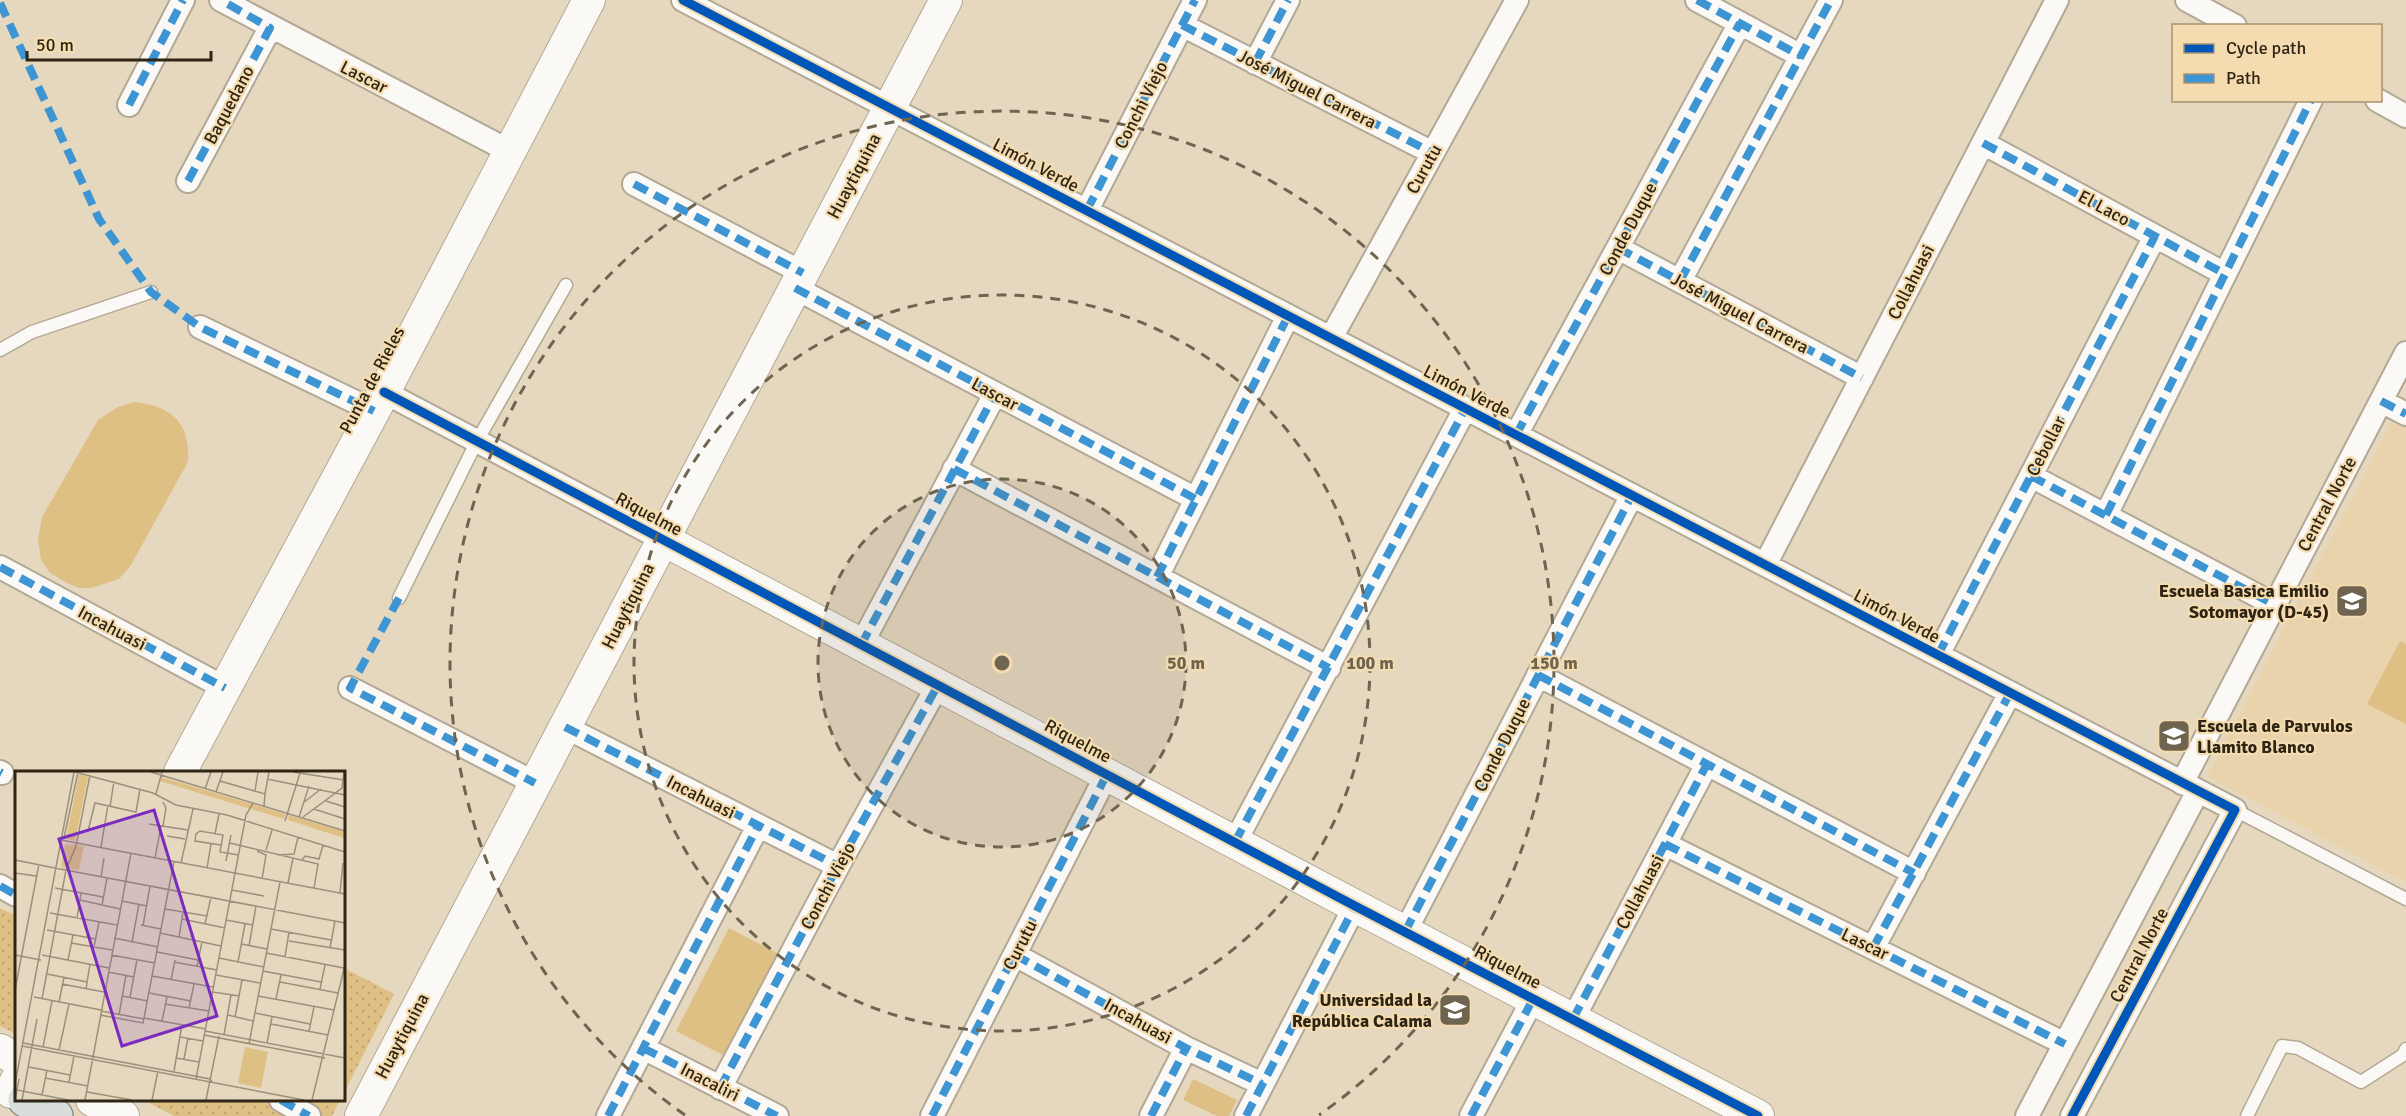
<svg xmlns="http://www.w3.org/2000/svg" width="2406" height="1116" font-family="Signika,sans-serif">
	<defs>
		<pattern id="park-dots" width="8" height="8" patternUnits="userSpaceOnUse" patternTransform="scale(1.5)"><rect width="8" height="8" fill="#debf84"/><path d="M2 2h.1M6 6h.1" fill="none" stroke="#bfa471" stroke-width="1.8" stroke-linecap="round"/></pattern>
	</defs>
	<rect width="100%" height="100%" fill="#e6d8bf"/>
	<!-- built -->
	<path fill="#e9d3ac" d="M2393 419 2406 425V882L2207 776Z"/>
	<!-- park -->
	<path fill="url(#park-dots)" d="M0 908 16 916V1034L0 1026Z
		M344 968 394 994 344 1093Z
		M144 1100H340L332 1116H174Z"/>
	<!-- garden -->
	<path fill="#debf84" d="M133 402C171 405 191 423 188 462L131 565 119 579 91 588H79L69 584 50 573 41 560 38 539 42 517 98 420 118 407Z
		M2400 641 2406 644V724L2367 704Z
		M729 928 777 953 725 1056 676 1031Z
		M1193 1079 1237 1100 1229 1116H1217L1183 1100Z"/>
	<g fill="none" stroke-linecap="round" stroke-linejoin="round">
		<!-- lane casing -->
		<g stroke="#b2a895" stroke-width="15">
			<path id="lane" d="M0 350 32 332 151 292
				M399 598 477 441 566 285
				M2235 810 2406 899
				M2247 1116 2282 1046 2298 1048 2361 1082 2403 1055 2406 1049"/>
		</g>
		<!-- street casing -->
		<g stroke="#b2a895" stroke-width="26">
			<path id="street" d="M221 0 509 151
				M683 0 2235 810 2072 1116
				M1697 0 1801 56
				M2187 0 2235 26
				M1182 25 1433 153
				M1255 63 1288 0
				M2377 100 2406 116
				M129 105 183 0
				M1983 143 2225 274
				M188 181 270 28
				M634 184 803 273
				M1087 210 1195 0
				M1618 248 1862 378
				M1680 281 1831 0
				M795 288 1196 499
				M200 327 374 411
				M1331 338 1517 0
				M384 392 662 539
				M2381 401 2406 414
				M1516 435 1740 23
				M954 469 1329 668
				M2031 476 2275 605
				M2106 515 2311 100
				M1765 565 2057 0
				M0 567 225 688
				M1157 577 1288 316
				M861 645 995 394
				M1938 655 2155 236
				M1538 675 1914 873
				M350 688 535 783
				M565 727 838 866
				M0 772 2 773
				M2182 783 2406 353
				M1235 842 1465 409
				M1665 844 2065 1044
				M0 886 16 895
				M1405 932 1632 495
				M1873 948 2010 693
				M1015 955 1186 1048 1262 1084
				M1573 1019 1707 764
				M643 1048 777 1116
				M720 1088 838 866 938 685
				M281 1100 309 1116
				M608 1116 758 826
				M932 1116 1107 774
				M1151 1116 1186 1048
				M1246 1116 1355 906
				M1471 1116 1533 999
				M2027 1116 2198 791"/>
		</g>
		<!-- secondary casing -->
		<g stroke="#b2a895" stroke-width="34">
			<path id="secondary" d="M662 539 1355 906 1758 1116
				M180 772 384 392 589 0
				M0 1050 16 1059
				M11 1092 16 1081
				M92 1100 123 1116
				M361 1116 946 0"/>
		</g>
		<!-- primary casing -->
		<g stroke="#8a9489" stroke-width="36">
			<path id="primary" d="M25 1100 56 1116"/>
		</g>
		<!-- lane -->
		<use href="#lane" stroke="#fbf9f5" stroke-width="12"/>
		<!-- street -->
		<use href="#street" stroke="#fbf9f5" stroke-width="22"/>
		<!-- secondary -->
		<use href="#secondary" stroke="#fbf9f5" stroke-width="32"/>
		<!-- primary -->
		<use href="#primary" stroke="#d7dedb" stroke-width="33"/>
		<!-- quiet -->
		<path stroke="#3d95d3" stroke-width="8" stroke-dasharray="15 8" stroke-linecap="butt" d="M1697 0 1801 56
			M0 3 99 219 151 292 200 327 374 411
			M1182 25 1433 153
			M1255 63 1288 0
			M129 105 183 0
			M1983 143 2225 274
			M188 181 270 28 221 0
			M634 184 803 273
			M1087 210 1195 0
			M1618 248 1862 378
			M1680 281 1831 0
			M795 288 1196 499
			M2381 401 2406 414
			M1516 435 1740 23
			M954 469 1329 668
			M2031 476 2275 605
			M2106 515 2311 100
			M0 567 225 688
			M1157 577 1288 316
			M399 598 350 688 535 783
			M861 645 995 394
			M1938 655 2155 236
			M1538 675 1914 873
			M565 727 838 866
			M0 772 2 773
			M1235 842 1465 409
			M1665 844 2065 1044
			M0 886 16 895
			M1405 932 1632 495
			M1873 948 2010 693
			M1015 955 1186 1048 1262 1084
			M1573 1019 1707 764
			M643 1048 777 1116
			M720 1088 838 866 938 685
			M281 1100 309 1116
			M608 1116 758 826
			M932 1116 1107 774
			M1151 1116 1186 1048
			M1246 1116 1355 906
			M1471 1116 1533 999"/>
		<!-- cycleway casing -->
		<g stroke="#f5dcb0" stroke-width="13">
			<path id="cycleway" d="M683 0 2235 810 2072 1116
				M384 392 1355 906 1758 1116"/>
		</g>
		<!-- cycleway -->
		<use href="#cycleway" stroke="#0057b8" stroke-width="9"/>
	</g>
	<!-- distance rings -->
	<circle cx="1002" cy="663" r="184" fill="#6f6450" fill-opacity=".12"/>
	<g fill="none" stroke="#6f6450" stroke-width="3" stroke-dasharray="10 8">
		<circle cx="1002" cy="663" r="184"/>
		<circle cx="1002" cy="663" r="368"/>
		<path d="M685 1115A552 552 0 1 1 1319 1115"/>
	</g>
	<!-- icons -->
	<defs>
		<g id="school-square" transform="scale(1.725)"><rect x="-9" y="-9" width="18" height="18" rx="4" fill="#6f6450" stroke="#f5dcb0"/><path d="M0-5L7-2L0 1L-7-2ZM-4 1L0 2.5L4 1V4Q0 6-4 4Z" fill="#fff"/></g>
		<g id="university-square" transform="scale(1.725)"><rect x="-9" y="-9" width="18" height="18" rx="4" fill="#6f6450" stroke="#f5dcb0"/><path d="M0-5L7-2L0 1L-7-2ZM-4 1L0 2.5L4 1V4Q0 6-4 4Z" fill="#fff"/></g>
	</defs>
	<g fill-rule="evenodd">
		<use href="#school-square" x="2352" y="601"/>
		<use href="#school-square" x="2174" y="736"/>
		<use href="#university-square" x="1455" y="1010"/>
	</g>
	<g text-anchor="middle" stroke-width="4.5" stroke-linejoin="round" paint-order="stroke">
		<!-- street labels -->
		<g font-size="18" fill="#2f2514" stroke="#f5dcb0">
			<text transform="translate(364 77) rotate(27)" y="6">Lascar</text>
			<text transform="translate(1307 89) rotate(27)" y="6">José Miguel Carrera</text>
			<text transform="translate(229 105) rotate(-62)" y="6">Baquedano</text>
			<text transform="translate(1141 105) rotate(-63)" y="6">Conchi Viejo</text>
			<text transform="translate(1036 165) rotate(28)" y="6">Limón Verde</text>
			<text transform="translate(1424 169) rotate(-61)" y="6">Curutu</text>
			<text transform="translate(854 176) rotate(-62)" y="6">Huaytiquina</text>
			<text transform="translate(2104 208) rotate(28)" y="6">El Laco</text>
			<text transform="translate(1628 229) rotate(-62)" y="6">Conde Duque</text>
			<text transform="translate(1911 282) rotate(-63)" y="6">Collahuasi</text>
			<text transform="translate(1740 313) rotate(28)" y="6">José Miguel Carrera</text>
			<text transform="translate(372 380) rotate(-62)" y="6">Punta de Rieles</text>
			<text transform="translate(1467 391) rotate(27)" y="6">Limón Verde</text>
			<text transform="translate(995 394) rotate(28)" y="6">Lascar</text>
			<text transform="translate(2046 446) rotate(-63)" y="6">Cebollar</text>
			<text transform="translate(2327 504) rotate(-62)" y="6">Central Norte</text>
			<text transform="translate(649 514) rotate(28)" y="6">Riquelme</text>
			<text transform="translate(628 606) rotate(-63)" y="6">Huaytiquina</text>
			<text transform="translate(1897 616) rotate(28)" y="6">Limón Verde</text>
			<text transform="translate(112 628) rotate(28)" y="6">Incahuasi</text>
			<text transform="translate(1078 741) rotate(28)" y="6">Riquelme</text>
			<text transform="translate(1502 745) rotate(-63)" y="6">Conde Duque</text>
			<text transform="translate(701 797) rotate(27)" y="6">Incahuasi</text>
			<text transform="translate(828 886) rotate(-62)" y="6">Conchi Viejo</text>
			<text transform="translate(1640 892) rotate(-62)" y="6">Collahuasi</text>
			<text transform="translate(1865 944) rotate(26)" y="6">Lascar</text>
			<text transform="translate(1020 945) rotate(-63)" y="6">Curutu</text>
			<text transform="translate(2139 955) rotate(-62)" y="6">Central Norte</text>
			<text transform="translate(1508 967) rotate(28)" y="6">Riquelme</text>
			<text transform="translate(1138 1021) rotate(29)" y="6">Incahuasi</text>
			<text transform="translate(402 1036) rotate(-62)" y="6">Huaytiquina</text>
			<text transform="translate(710 1082) rotate(27)" y="6">Inacaliri</text>
		</g>
		<!-- poi labels -->
		<g font-size="18" font-weight="bold" fill="#2f2514" stroke="#f5dcb0" text-anchor="end">
			<text x="2329" y="597">Escuela Basica Emilio<tspan x="2329" dy="21">Sotomayor (D-45)</tspan></text>
			<text x="2197" y="732" text-anchor="start">Escuela de Parvulos<tspan x="2197" dy="21">Llamito Blanco</tspan></text>
			<text x="1432" y="1006">Universidad la<tspan x="1432" dy="21">República Calama</tspan></text>
		</g>
	</g>
	<!-- overview -->
	<g transform="translate(15 771)">
		<rect width="330" height="330" fill="#e6d8bf"/>
		<path d="M64 3 73 6 60 70 51 68ZM146 6 270 43 269 48 145 10ZM274 44 330 61 329 67 273 49ZM50 73 69 75 64 99 46 96Z" fill="#debf84"/>
		<path d="M230 276 253 281 246 317 223 312Z" fill="#debf84"/>
		<path fill="none" stroke="#9d907b" stroke-width="1.5" d="M60 1 138 22 161 34 212 44 330 81M136 1 330 60M278 1 329 9M252 8 330 24M205 10 250 23 249 35M190 18 196 1M240 20 243 1M201 21 208 1M141 23 147 1M250 23 254 1M311 30 330 36M288 32 306 18M95 36 99 10M299 38 330 48M284 46 294 15M288 46 327 17 329 1M270 50 285 2M134 53 173 59M148 55 151 37 148 31M73 60 80 32 121 41 125 18M200 63 204 43M152 65 170 68M49 67 63 1M46 69 330 123M215 72 303 93 299 117M206 74 180 70 181 63 185 60 208 64 205 81 224 84M86 76 93 34M251 79 257 59M242 80 251 84 247 108M263 84 279 83 283 66M140 87 146 55M0 89 40 97M287 89 290 85 304 88 308 74M211 90 216 64M166 92 178 38M40 97 330 152M192 97 196 73M0 102 21 105M86 106 89 87M273 112 278 87M40 117 88 126M217 119 249 125M325 122 328 92M65 129 105 138M107 130 132 135M87 134 92 107M150 138 192 145M35 142 102 154M62 147 66 122M167 148 210 157M211 149 238 154M190 153 196 126M126 154 146 158M128 155 135 115M256 158 316 169M32 159 81 168M145 162 206 175M164 166 168 141M99 167 143 176M274 170 330 179M117 171 124 133M56 172 97 179M226 173 252 178M234 175 241 135M79 176 84 151M315 177 320 150M142 181 183 189M251 182 329 197M0 184 26 189M27 184 94 197M96 184 140 192M270 186 274 161M204 187 249 196M53 189 58 164M159 191 202 199M223 191 230 153M182 195 187 171M248 200 306 211M93 201 119 206M32 203 72 211M201 204 245 212M137 205 198 216M156 209 160 189M265 211 323 222M47 213 89 221M71 218 75 193M305 218 310 194M0 219 24 93M198 221 224 225M134 222 176 230M107 225 133 230M243 225 319 239M19 226 86 239M115 226 122 189M27 228 51 99 61 75 75 4M261 228 266 204M44 231 49 206M150 233 194 240M174 237 179 213M86 240 129 248M240 242 295 253M85 244 128 252 159 90M104 244 111 204M213 244 238 250M220 246 227 209M129 247 191 258M147 250 152 226M256 253 313 264M190 260 330 287M294 260 299 236M189 264 310 287M209 264 216 224M165 266 188 270M8 272 195 308 198 312M252 272 257 246M234 273 265 111M7 275 289 329M28 276 37 230M44 279 54 233M161 287 184 291M169 288 173 267M14 296 55 304M159 300 167 254M30 307 73 315M181 308 231 44 238 32M54 311 59 285M0 313 59 1M2 319 53 329M72 321 117 329M27 324 32 299M0 329 4 308M7 329 22 248M70 329 116 82M137 329 143 300M191 329 204 265M297 329 330 194"/>
		<path fill="#7b2cbf" fill-opacity="0.15" stroke="#7b2cbf" stroke-width="3" d="M139 39 202 245 107 275 44 68Z"/>
		<rect width="330" height="330" fill="none" stroke="#2f2514" stroke-width="3"/>
	</g>
	<circle cx="1002" cy="663" r="9" fill="#6f6450" stroke="#f5dcb0" stroke-width="3"/>
	<g font-size="18" text-anchor="middle" font-weight="bold" fill="#6f6450" stroke="#f5dcb0" stroke-width="4.5" stroke-linejoin="round" paint-order="stroke">
		<text x="1186" y="669">50 m</text>
		<text x="1370" y="669">100 m</text>
		<text x="1554" y="669">150 m</text>
	</g>
	<!-- legend -->
	<rect x="2172" y="24" width="210" height="78" fill="#f5dcb0" stroke="#a69372" stroke-width="1.5"/>
	<rect x="2184" y="44" width="30" height="9" fill="#0057b8" stroke="#a69372" stroke-width="1.5"/>
	<text x="2226" y="54" font-size="18" fill="#2f2514">Cycle path</text>
	<rect x="2184" y="74" width="30" height="9" fill="#3d95d3" stroke="#a69372" stroke-width="1.5"/>
	<text x="2226" y="84" font-size="18" fill="#2f2514">Path</text>
	<!-- scale -->
	<path d="M27 51v9h184v-9" fill="none" stroke="#2f2514" stroke-width="3"/>
	<text x="36" y="51" font-size="18" fill="#2f2514" stroke="#f5dcb0" stroke-width="4.5" paint-order="stroke">50 m</text>
</svg>
